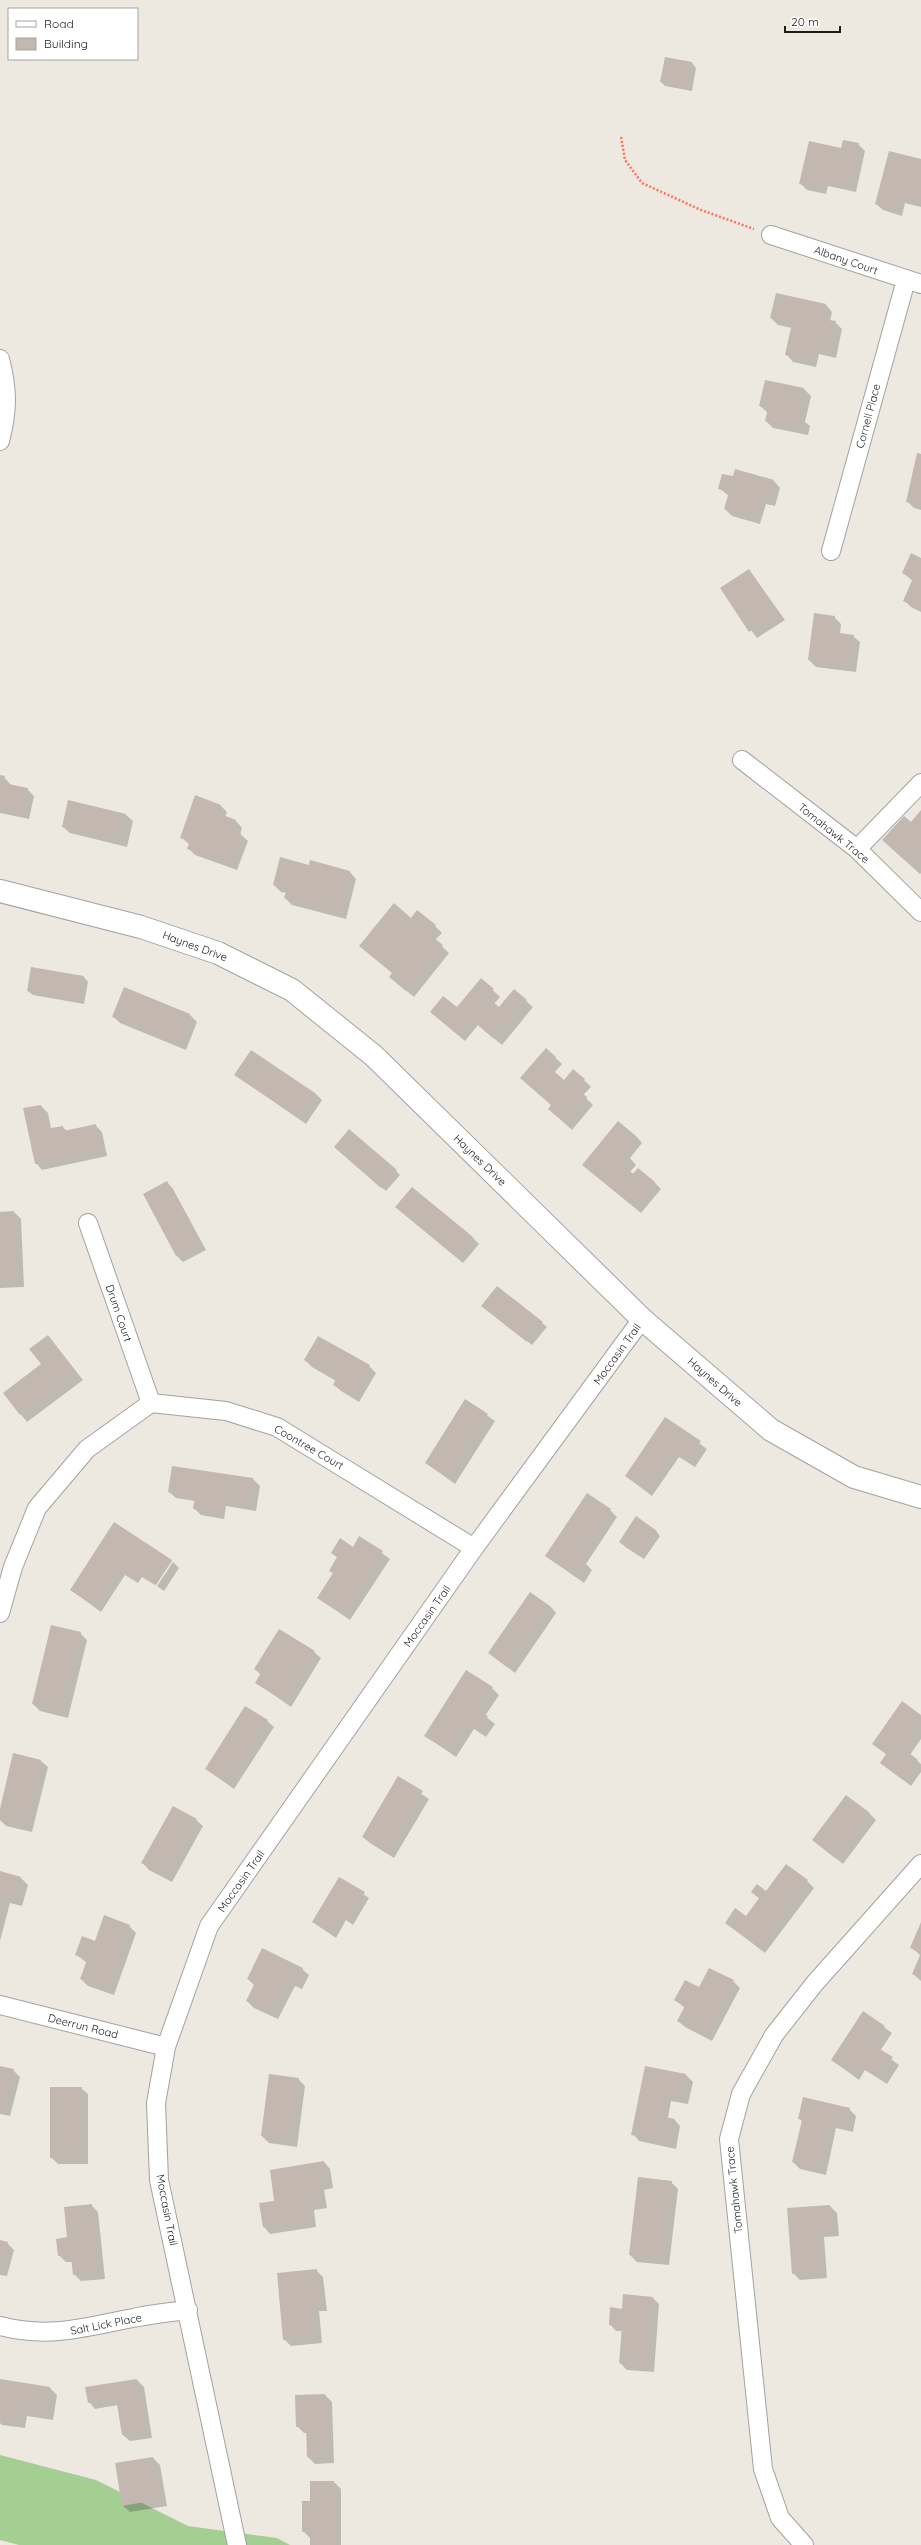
<svg xmlns="http://www.w3.org/2000/svg" width="921" height="2545" font-family="Quicksand,sans-serif">
	<rect width="100%" height="100%" fill="#eee9e0"/>
	<!-- forest -->
	<path fill="#a4cf93" d="M0 2455 96 2480 188 2526 277 2538 290 2545H19L0 2540Z"/>
	<!-- shadow -->
	<path fill="#0003" d="M666 58 692 63 696 68 692 91 665 86 661 82Z
		M858 144 865 151 856 192 828 186 826 194 807 190 800 183Z
		M921 161V207L905 203 902 216 883 210 876 204Z
		M826 305 832 312 830 321 835 322 842 329 836 358 819 354 816 367 793 362 787 355 792 328 778 325 771 318Z
		M766 381 804 389 811 396 805 422 810 426 808 435 773 428 766 421 768 413 760 406Z
		M921 455V510L914 508 907 501Z
		M774 481 780 488 775 506 766 504 760 524 732 516 725 509 729 496 719 488Z
		M921 559V612L911 607 904 600 913 581 903 573Z
		M749 570 785 620 757 638 721 588Z
		M834 617 841 624 840 634 853 636 860 642 856 672 816 667 809 660Z
		M0 776 4 777 11 785 27 789 34 796 29 819 0 813Z
		M220 805 227 812 225 817 236 821 242 828 240 834 248 841 237 870 195 855 189 849 190 845 181 837Z
		M921 812V873L920 874 890 847Z
		M126 815 133 821 127 847 70 833 63 827Z
		M309 866 350 872 356 879 346 919 292 905 285 898 287 893 281 892 274 885Z
		M411 919 435 926 442 933 435 940 449 953 414 997 397 983 393 973Z
		M84 977 88 982 84 1004 33 995 28 991Z
		M481 979 500 997 494 1004 499 1008 526 1001 533 1007 502 1045 478 1025 465 1041 438 1018 457 1008Z
		M124 989 190 1015 197 1022 186 1050 120 1023 113 1016Z
		M546 1049 562 1064 554 1073 564 1082 584 1080 591 1087 583 1095 593 1105 572 1130 549 1109 552 1106Z
		M235 1075 315 1093 322 1100 306 1124Z
		M41 1106 48 1113 51 1129 62 1127 67 1131 95 1125 102 1132 107 1156 42 1170 36 1163Z
		M636 1136 642 1143 630 1158 636 1165 630 1172 654 1182 661 1189 641 1213 583 1165Z
		M339 1151 396 1171 400 1175 386 1191Z
		M167 1182 173 1189 206 1250 183 1262 176 1255Z
		M396 1207 472 1237 479 1244 463 1263Z
		M14 1212 21 1219 24 1287 0 1288V1213Z
		M497 1287 547 1327 532 1345 487 1310Z
		M48 1336 83 1380 27 1422 4 1393 43 1364Z
		M305 1360 369 1366 376 1373 359 1402 341 1391 334 1385 336 1381 312 1367Z
		M465 1400 495 1421 455 1484 426 1463Z
		M665 1418 707 1449 695 1467 679 1457 652 1496 626 1476Z
		M253 1479 260 1486 256 1511 226 1506 224 1519 201 1515 194 1508 195 1501 176 1498 169 1492Z
		M610 1510 617 1517 586 1564 592 1570 584 1583 546 1556Z
		M114 1523 172 1561 155 1585 142 1577 138 1583 125 1575 101 1612 71 1590Z
		M656 1531 660 1536 644 1559 624 1546Z
		M360 1537 390 1559 350 1620 318 1598 334 1574 330 1571 338 1558 332 1553 353 1548Z
		M173 1562 179 1568 164 1591 157 1586Z
		M550 1606 556 1613 515 1673 489 1653Z
		M80 1633 87 1640 68 1718 40 1711 33 1704Z
		M314 1652 321 1658 291 1707 257 1683 261 1675 255 1669Z
		M492 1688 499 1695 485 1716 495 1724 486 1737 474 1729 456 1757 425 1735Z
		M921 1716V1739L910 1755 921 1764V1772L911 1786 881 1763 887 1755 873 1743Z
		M267 1721 274 1727 234 1789 206 1769Z
		M41 1761 48 1767 32 1832 6 1826 0 1820V1813Z
		M398 1778 429 1799 394 1858 370 1843 363 1837Z
		M869 1813 876 1820 843 1864 813 1840Z
		M196 1820 203 1826 172 1882 149 1870 143 1863Z
		M0 1872 21 1878 28 1885 22 1906 10 1903 0 1941Z
		M339 1878 369 1898 353 1925 346 1920 336 1938 313 1922Z
		M807 1881 814 1888 765 1953 726 1923 746 1917 760 1899 753 1892H766Z
		M921 1925V1956L911 1947Z
		M129 1926 136 1933 114 1995 88 1986 81 1979 87 1963 77 1955 95 1942Z
		M921 1956V1981L913 1974Z
		M302 1969 309 1975 302 1989 295 1986 278 2019 254 2008 247 2001 255 1986 248 1979Z
		M733 1981 740 1988 712 2041 685 2027 678 2021 685 2008 675 2000 699 1989Z
		M863 2012 892 2033 880 2051 899 2065 887 2084 865 2070 859 2080 832 2060Z
		M0 2067 13 2070 20 2077 10 2116 0 2114Z
		M646 2067 686 2075 693 2082 688 2104 671 2101 668 2118 674 2119 680 2126 676 2149 639 2141 633 2134Z
		M298 2079 305 2086 297 2147 269 2143 262 2136Z
		M81 2088 88 2094V2164H58L51 2157Z
		M849 2109 856 2116 853 2132 836 2128 826 2175 800 2169 793 2162 803 2122 799 2118Z
		M324 2162 330 2169 333 2188 324 2190 327 2208 314 2210 316 2227 270 2234 264 2227 260 2204 275 2201Z
		M671 2182 678 2189 669 2265 637 2262 630 2255Z
		M91 2205 98 2212 105 2279 81 2281 74 2274 73 2262H66L59 2255Z
		M830 2206 837 2213 839 2236 824 2237 827 2278 800 2280 793 2273 788 2209Z
		M0 2241 7 2243 14 2250 7 2276 0 2275Z
		M316 2270 323 2277 327 2311H319L322 2343 291 2346 284 2339Z
		M653 2298 659 2304 654 2372 627 2370 620 2363 622 2331H616L610 2324 623 2310Z
		M0 2380 50 2388 57 2395 53 2420 27 2416 25 2428 2 2425 0 2423Z
		M137 2380 144 2387 152 2438 130 2441 123 2435 118 2405 95 2409 89 2402Z
		M325 2395 332 2402 334 2463 315 2464 308 2457V2433H304L297 2426Z
		M153 2458 160 2465 167 2506 130 2512 123 2506Z
		M334 2482 341 2489V2545H311L310 2538 303 2531 311 2502Z"/>
	<!-- building -->
	<path fill="#c2b8b0" d="M665 57 692 62 687 87 660 82Z
		M843 140 859 143 849 186 821 180 820 188 799 184 809 141 841 148Z
		M889 151 921 159V203L899 197 895 210 875 204Z
		M776 293 826 304 823 319 836 321 829 351 812 348 809 360 785 355 792 323 770 318Z
		M765 380 804 388 798 417 803 418 801 429 765 421 768 408 759 406Z
		M917 453 921 454V505L906 502Z
		M735 469 774 480 769 500 759 497 754 517 724 509 729 492 718 489 722 474 733 476Z
		M911 553 921 558V609L903 601 913 578 902 573Z
		M749 569 779 613 749 632 720 588Z
		M814 613 835 616 832 632 854 635 850 666 808 660Z
		M0 775 5 776 3 783 28 788 22 813 0 808Z
		M195 795 221 805 218 813 236 820 233 830 241 833 230 864 187 849 190 841 180 838Z
		M68 800 126 814 120 840 62 827Z
		M921 810V858L913 867 882 840 904 816 911 822Z
		M280 857 309 865 310 860 350 871 339 913 284 898 287 889 273 885Z
		M394 903 411 918 417 910 436 925 429 934 443 945 406 991 389 977 392 973 359 946Z
		M31 967 84 976 80 1000 27 991Z
		M481 978 494 989 487 997 499 1007 514 989 527 1000 494 1039 471 1019 458 1035 430 1012 443 996 457 1007Z
		M124 987 190 1014 179 1044 112 1017Z
		M546 1048 556 1057 548 1066 564 1080 573 1069 585 1079 577 1089 587 1097 565 1123 548 1109 551 1105 520 1078Z
		M251 1050 315 1093 299 1118 234 1075Z
		M41 1105 46 1129 63 1126 64 1131 96 1124 101 1150 35 1164 23 1108Z
		M618 1121 636 1136 623 1152 630 1157 623 1166 633 1174 638 1168 655 1182 634 1207 582 1165Z
		M349 1129 397 1170 381 1188 334 1147Z
		M167 1181 200 1243 176 1256 143 1194Z
		M412 1187 473 1237 456 1257 395 1207Z
		M14 1211 18 1280 0 1281V1212Z
		M497 1286 543 1322 527 1342 481 1306Z
		M48 1335 77 1373 20 1415 3 1393 41 1364 29 1349Z
		M318 1336 370 1365 352 1396 333 1385 336 1379 304 1360Z
		M465 1399 488 1414 448 1478 425 1463Z
		M665 1417 701 1441 687 1461 672 1451 645 1490 625 1476Z
		M172 1466 253 1478 249 1504 220 1500 218 1512 193 1509 195 1496 168 1492Z
		M587 1493 611 1509 579 1557 586 1563 576 1577 545 1556Z
		M636 1516 657 1531 639 1556 619 1542Z
		M114 1522 172 1560 156 1585 135 1571 131 1577 118 1569 94 1606 70 1590Z
		M359 1536 383 1551 342 1614 317 1598 333 1573 329 1571 337 1557 331 1553 340 1538 353 1547Z
		M530 1592 550 1606 507 1667 488 1653Z
		M51 1625 81 1632 61 1712 32 1704Z
		M279 1629 315 1651 284 1701 255 1683 261 1673 254 1669Z
		M466 1670 493 1687 478 1710 488 1716 479 1731 467 1723 448 1751 424 1736Z
		M902 1701 921 1715V1723L903 1748 918 1760 903 1780 880 1763 886 1754 872 1744Z
		M245 1706 268 1720 227 1783 205 1769Z
		M13 1753 41 1760 26 1826 0 1820V1809Z
		M398 1776 423 1791 387 1852 362 1837Z
		M846 1795 870 1813 835 1858 812 1840Z
		M173 1806 197 1819 165 1876 141 1863Z
		M786 1864 808 1880 758 1947 725 1923 735 1908 746 1916 759 1898 751 1892 757 1884 766 1891Z
		M0 1871 21 1877 15 1900 3 1897 0 1908Z
		M339 1877 365 1892 348 1921 341 1917 331 1934 312 1922Z
		M104 1915 130 1925 107 1989 80 1979 87 1960 75 1955 82 1936 95 1941Z
		M921 1922V1953L910 1948Z
		M262 1948 303 1968 295 1983 288 1979 271 2013 246 2001 255 1983 247 1979Z
		M921 1953V1978L912 1974Z
		M709 1968 734 1980 705 2035 677 2021 685 2006 674 2000 685 1980 699 1987Z
		M863 2011 885 2026 873 2045 893 2057 880 2078 858 2064 852 2074 831 2060Z
		M0 2066 14 2069 4 2110 0 2109Z
		M645 2066 686 2074 682 2098 665 2095 661 2116 674 2119 669 2142 631 2135Z
		M269 2074 299 2078 290 2140 261 2136Z
		M50 2087H82V2158H50Z
		M803 2097 850 2108 846 2126 830 2122 819 2168 792 2162 802 2120 798 2119Z
		M324 2161 327 2182 318 2183 321 2202 307 2204 310 2220 263 2227 259 2203 274 2201 270 2170Z
		M638 2177 672 2181 662 2259 629 2255Z
		M92 2204 98 2273 73 2275 71 2255 58 2256 56 2239 67 2237 64 2207Z
		M830 2205 832 2230H818L821 2272 792 2274 787 2208Z
		M0 2240 8 2242 0 2269Z
		M317 2269 320 2304 312 2305 316 2336 283 2340 277 2273Z
		M623 2294 653 2297 647 2366 619 2363 622 2326 609 2325 610 2307 622 2309Z
		M0 2379 50 2387 46 2414 20 2410 18 2422 0 2419Z
		M137 2379 146 2431 122 2435 116 2398 88 2403 85 2387Z
		M325 2394 327 2457H307L306 2426 296 2427 295 2395Z
		M153 2457 161 2499 122 2506 115 2463Z
		M310 2481H334L335 2545H310V2531L302 2532V2501H310Z"/>
	<g fill="none" stroke-linecap="round" stroke-linejoin="round">
		<!-- minor casing -->
		<g stroke="#a2a2a2" stroke-width="20">
			<path id="minor" d="M771 235 921 284
				M0 359C8 390 8 410 0 441
				M831 551 906 280
				M742 760 857 849 921 912
				M857 849 921 783
				M88 1223 151 1403
				M0 1613 13 1567 37 1508 87 1449 151 1403 226 1411 277 1427 474 1548
				M0 2005 166 2047
				M0 2326C51 2339 84 2327 133 2318 152 2314 170 2312 188 2310
				M237 2545 159 2180 156 2103 166 2047 209 1926 474 1548 642 1319
				M804 2545 780 2518 763 2469 729 2139 741 2094 774 2035 815 1983 921 1864"/>
		</g>
		<!-- tertiary casing -->
		<g stroke="#a2a2a2" stroke-width="24">
			<path id="tertiary" d="M0 891 141 927 218 953 292 990 374 1056 642 1319 771 1430 854 1477 921 1497"/>
		</g>
		<!-- path -->
		<path stroke="#ff7160" stroke-width="2.5" stroke-dasharray="2 2" stroke-linecap="butt" d="M621 137 625 160 642 183 701 210 754 229"/>
		<!-- minor -->
		<use href="#minor" stroke="#fff" stroke-width="18"/>
		<!-- tertiary -->
		<use href="#tertiary" stroke="#fff" stroke-width="22"/>
	</g>
	<g text-anchor="middle" stroke-width="4" stroke-linejoin="round" paint-order="stroke">
		<!-- street labels -->
		<g font-size="11" fill="#1b1b1b" stroke="#fff">
			<text transform="translate(846 260) rotate(19)" y="4">Albany Court</text>
			<text transform="translate(868 416) rotate(-75)" y="4">Cornell Place</text>
			<text transform="translate(834 833) rotate(39)" y="4">Tomahawk Trace</text>
			<text transform="translate(195 946) rotate(20)" y="4">Haynes Drive</text>
			<text transform="translate(480 1160) rotate(44)" y="4">Haynes Drive</text>
			<text transform="translate(119 1313) rotate(71)" y="4">Drum Court</text>
			<text transform="translate(617 1354) rotate(-54)" y="4">Moccasin Trail</text>
			<text transform="translate(715 1382) rotate(41)" y="4">Haynes Drive</text>
			<text transform="translate(309 1447) rotate(30)" y="4">Coontree Court</text>
			<text transform="translate(427 1616) rotate(-55)" y="4">Moccasin Trail</text>
			<text transform="translate(241 1881) rotate(-55)" y="4">Moccasin Trail</text>
			<text transform="translate(83 2026) rotate(14)" y="4">Deerrun Road</text>
			<text transform="translate(734 2190) rotate(-96)" y="4">Tomahawk Trace</text>
			<text transform="translate(167 2210) rotate(79)" y="4">Moccasin Trail</text>
			<text transform="translate(106 2324) rotate(-11)" y="4">Salt Lick Place</text>
		</g>
	</g>
	<!-- legend -->
	<rect x="8" y="8" width="130" height="52" fill="#ffffff" stroke="#a4a4a4"/>
	<rect x="16" y="21" width="20" height="6" fill="#ffffff" stroke="#a4a4a4"/>
	<text x="44" y="28" font-size="12" fill="#1b1b1b">Road</text>
	<rect x="16" y="38" width="20" height="12" fill="#c2b8b0" stroke="#a4a4a4"/>
	<text x="44" y="48" font-size="12" fill="#1b1b1b">Building</text>
	<!-- scale -->
	<path d="M785 26v6h55v-6" fill="none" stroke="#1b1b1b" stroke-width="2"/>
	<text x="791" y="26" font-size="12" fill="#1b1b1b" stroke="#ffffff" stroke-width="3" paint-order="stroke">20 m</text>
</svg>
